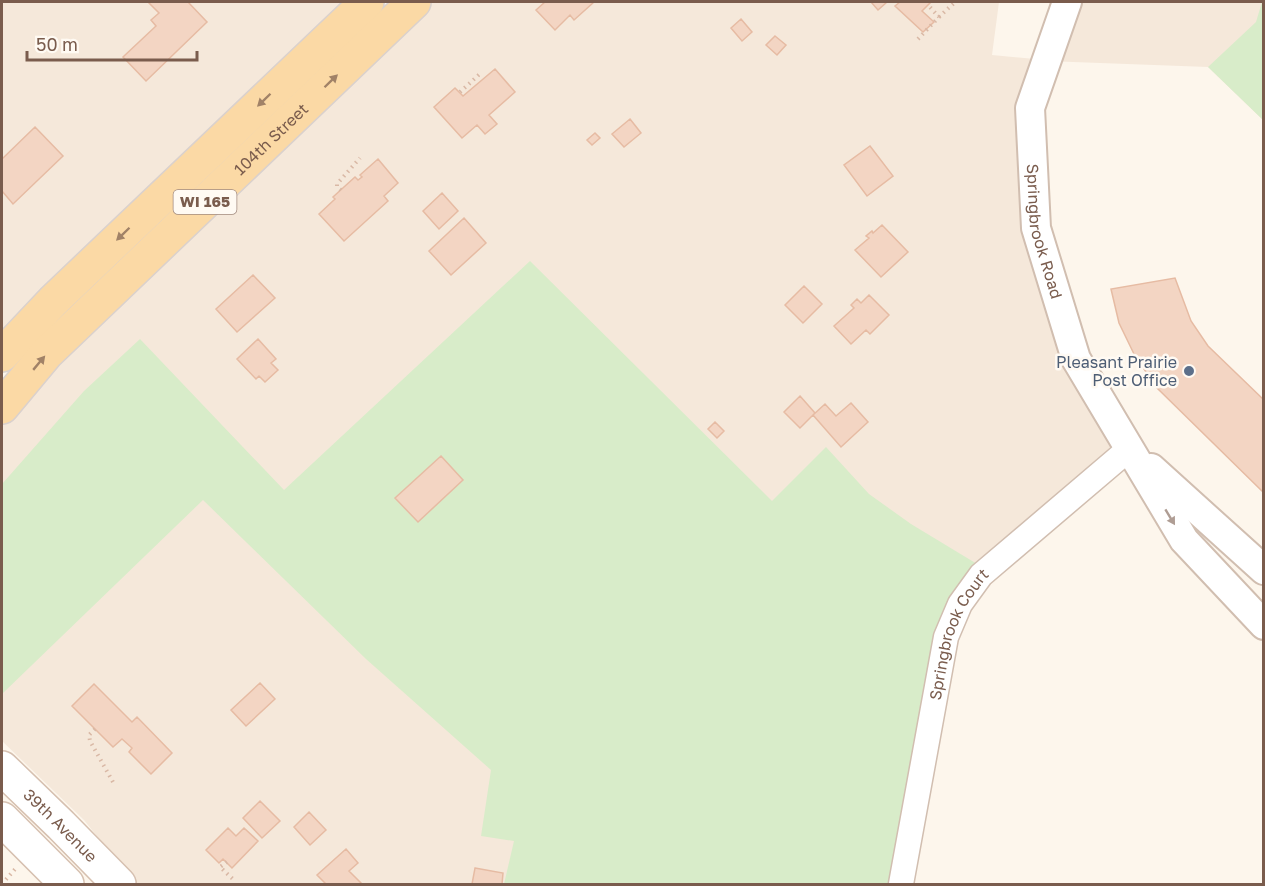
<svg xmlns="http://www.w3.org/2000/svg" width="1265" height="886" font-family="'Golos Text',sans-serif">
	<rect width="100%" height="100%" fill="#fdf6ec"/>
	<!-- residential -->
	<path fill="#f5e8da" d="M2 2H367L2 355Z
		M414 2H999L992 55 1046 60 1067 2H1263V120L1208 67 1046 61 1036 228 1129 449 960 604 901 884H135L84 820 2 741V416Z"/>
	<!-- green -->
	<path fill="#d8ecc9" d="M1262 2H1264L1263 120 1208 67 1256 22Z
		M530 261 772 501 826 447 869 494 911 524 987 570 960 604 901 884H504L514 841 481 836 491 770 366 659 203 500 2 694V484L84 391 140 339 284 490Z"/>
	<!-- building -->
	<path fill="#f3d5c3" stroke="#e6bba3" stroke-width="1.5" d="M148 2H188L207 22 146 81 123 57 156 26 151 20 159 13Z
		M545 2H594L574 20 570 15 555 30 536 10Z
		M871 2H887L878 10Z
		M900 2H931L922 11 934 22 923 32 895 6Z
		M741 19 752 32 742 41 731 28Z
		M775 36 786 45 777 55 766 45Z
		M495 69 515 92 489 115 497 124 485 134 477 125 462 138 434 107 455 88 463 96Z
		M630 119 641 133 624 147 612 134Z
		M35 127 63 156 13 204 2 191V159Z
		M595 133 600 138 592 145 587 140Z
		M870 146 893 176 867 196 844 165Z
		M378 159 398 183 384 196 388 201 344 241 319 214 335 199 333 197 355 177 358 180 362 177 360 175Z
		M442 193 458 211 439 229 423 211Z
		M464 218 486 243 451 275 429 251Z
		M882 225 908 252 881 277 855 250 869 238 866 236 872 231 873 233Z
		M253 275 275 298 237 332 216 309Z
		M1175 278 1191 321 1208 346 1264 400V493L1156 387 1134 354 1119 323 1111 289Z
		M804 286 822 304 803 323 785 305Z
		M869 295 889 315 870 334 866 330 851 344 834 326 854 308 851 305 857 299 861 303Z
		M258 339 276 359 271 363 278 370 265 382 259 376 256 379 237 359Z
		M800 396 815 413 800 428 784 412Z
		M851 403 868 422 841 447 813 415 825 404 836 416Z
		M715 422 724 431 717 438 708 429Z
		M441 456 463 480 418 522 395 498Z
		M260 683 275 699 246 726 231 710Z
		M94 684 132 722 137 717 172 753 151 774 129 752 132 748 122 739 113 747 72 706Z
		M260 801 280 821 262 838 243 818Z
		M309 812 326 830 310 845 294 827Z
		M228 828 236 836 244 828 258 841 232 868 223 859 219 863 206 850Z
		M346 849 358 863 349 871 362 884H326L317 875Z
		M475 868 503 873 502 884H472Z"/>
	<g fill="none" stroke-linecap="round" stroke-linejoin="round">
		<!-- minor casing -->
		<g stroke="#d1beb0" stroke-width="27">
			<g id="minor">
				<path id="s1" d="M901 884 946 637 960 604 981 575 1129 449"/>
			</g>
		</g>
		<!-- tertiary casing -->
		<g stroke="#d1beb0" stroke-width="32">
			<g id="tertiary">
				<path id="s2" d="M1067 2 1030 108 1036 228 1076 359 1184 540 1264 625"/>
				<path d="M1151 468 1264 570"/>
			</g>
		</g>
		<!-- secondary casing -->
		<g stroke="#d6c0b0" stroke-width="36">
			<g id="secondary">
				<path id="s3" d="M2 768 61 825 119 884"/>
				<path d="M2 819 67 884"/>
			</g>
		</g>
		<!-- primary casing -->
		<g stroke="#dad1cd" stroke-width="36">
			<g id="primary">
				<path d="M2 355 53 301 367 2"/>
				<path id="s4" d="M2 407 47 353 414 2"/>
			</g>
		</g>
		<!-- path -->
		<path stroke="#d9b8a5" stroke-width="4" stroke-dasharray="1.5 4.5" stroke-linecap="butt" d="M939 17 954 3 952 2
			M918 39 939 17 928 5
			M460 92 482 72
			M341 190 337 187V184L360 158
			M95 729 89 735 90 741 113 782
			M227 862 220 867 235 881
			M2 884 16 868"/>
		<!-- minor -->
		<use href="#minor" stroke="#fff" stroke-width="24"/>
		<!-- tertiary -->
		<use href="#tertiary" stroke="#fff" stroke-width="28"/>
		<!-- secondary -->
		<use href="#secondary" stroke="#fff" stroke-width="33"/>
		<!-- primary -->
		<use href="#primary" stroke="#fbd9a5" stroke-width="33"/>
	</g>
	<!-- one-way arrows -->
	<defs><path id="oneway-solid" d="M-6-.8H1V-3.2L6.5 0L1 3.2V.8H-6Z" transform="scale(1.5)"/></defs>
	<g fill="#a18267">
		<use href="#oneway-solid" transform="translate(331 81) rotate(-44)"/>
		<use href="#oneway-solid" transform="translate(264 100) rotate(136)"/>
		<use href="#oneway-solid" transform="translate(123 234) rotate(136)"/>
		<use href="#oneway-solid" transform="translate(39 363) rotate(-50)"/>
	</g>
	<use fill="#af9d94" href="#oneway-solid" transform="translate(1170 517) rotate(59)"/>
	<!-- markers -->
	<circle fill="#5c6f8a" stroke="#fffaf3" stroke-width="2" cx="1189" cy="371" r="6"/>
	<g text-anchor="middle" stroke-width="5" stroke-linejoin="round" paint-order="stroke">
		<!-- shield labels -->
		<rect fill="#fffaf3" stroke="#a28b7f" stroke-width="1.5" x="173.5" y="190" width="63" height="24" rx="4.5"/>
		<g font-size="15" font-weight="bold" fill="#7a5c4d">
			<text x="205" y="207">WI 165</text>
		</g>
		<!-- street labels -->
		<g font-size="16" fill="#7a5c4d" stroke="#fffaf3">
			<text dy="6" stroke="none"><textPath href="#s4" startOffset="380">104th Street</textPath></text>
			<text dy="6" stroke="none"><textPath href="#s2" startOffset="237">Springbrook Road</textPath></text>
			<text dy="6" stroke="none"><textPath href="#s1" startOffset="258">Springbrook Court</textPath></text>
			<text dy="6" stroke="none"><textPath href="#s3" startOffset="82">39th Avenue</textPath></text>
		</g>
		<!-- service labels -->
		<g font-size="16" fill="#4e5e75" stroke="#fffaf3" text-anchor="end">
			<text x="1177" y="368">Pleasant Prairie<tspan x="1177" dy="18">Post Office</tspan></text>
		</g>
	</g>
	<!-- border -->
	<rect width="1265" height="886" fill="none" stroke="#7a5c4d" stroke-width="6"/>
	<!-- scale -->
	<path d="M27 51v9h170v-9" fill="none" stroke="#7a5c4d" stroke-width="3"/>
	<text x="36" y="51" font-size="18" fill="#7a5c4d" stroke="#fffaf3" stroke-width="4.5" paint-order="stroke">50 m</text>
</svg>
